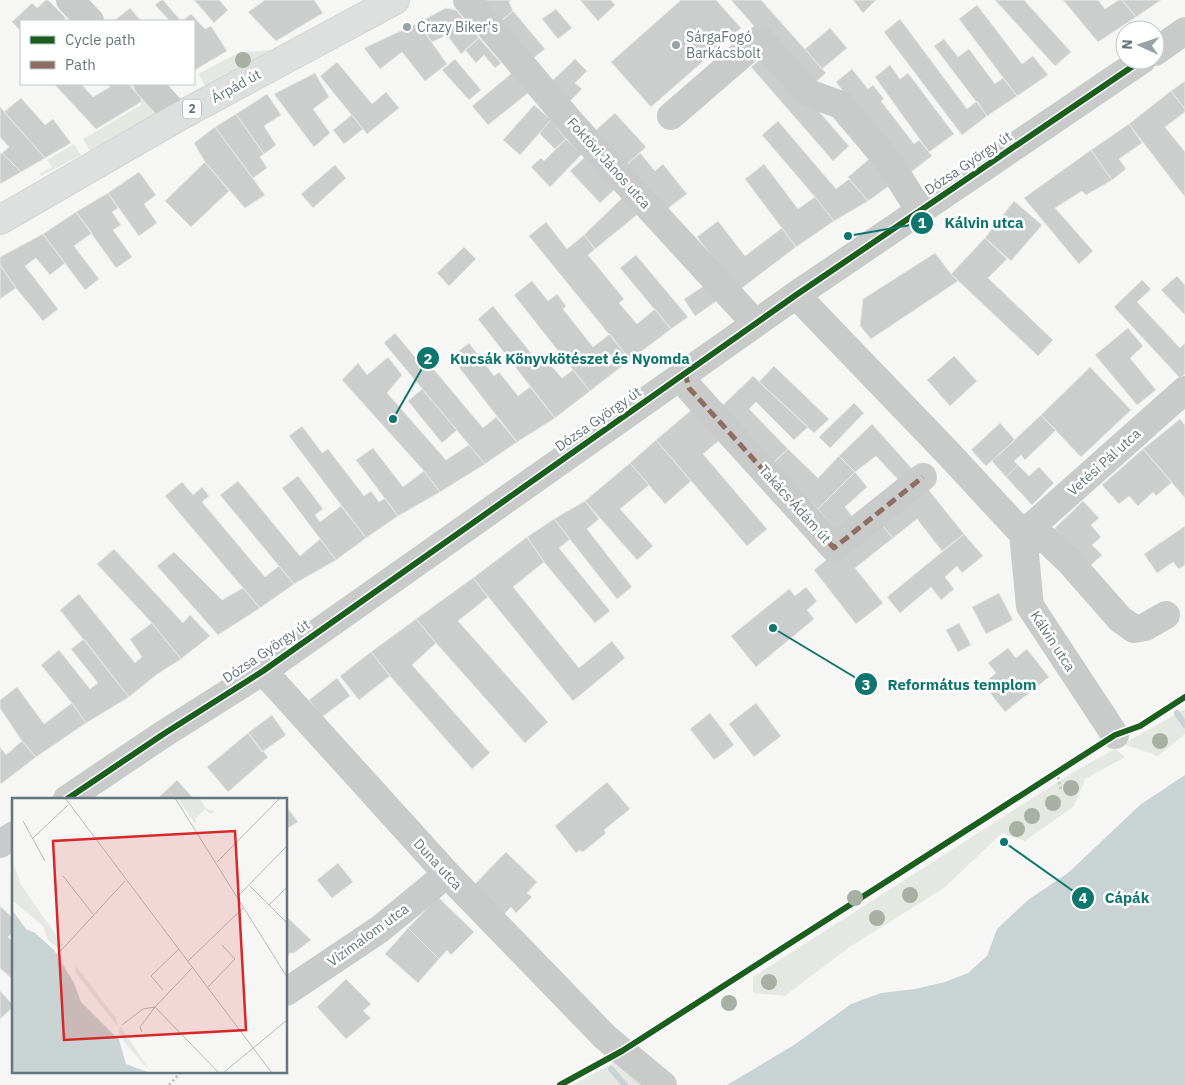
<svg xmlns="http://www.w3.org/2000/svg" width="1185" height="1085" font-family="'IBM Plex Sans',sans-serif">
	<rect width="100%" height="100%" fill="#f6f6f5"/>
	<!-- green -->
	<path fill="#e5e8e2" d="M272 50 207 88 198 74 240 52Z
		M128 84H140L156 113 90 151 83 139 141 105V98Z
		M74 144 81 155 41 176 39 174 52 167 47 160Z
		M1185 709V734L1158 756 1123 744Z
		M1115 749 1125 757 1085 779 1074 806 1025 841 1002 833 944 888 848 948 785 996 753 993V977L1075 771Z
		M620 1059 645 1085H573Z"/>
	<!-- water -->
	<path fill="#c9d3d4" d="M1185 775V1085H727L794 1045 851 1004 881 993 915 989 945 982 968 973 987 956 997 929 1028 900 1068 873 1140 805Z"/>
	<g fill="none" stroke-linecap="round" stroke-linejoin="round">
		<!-- stream -->
		<path stroke="#c9d3d4" stroke-width="6" d="M1177 713 1185 725
			M611 1069 625 1085"/>
	</g>
	<!-- building -->
	<path fill="#cccece" stroke="#e6e6e5" d="M46 0H48L66 18 62 21H21V31L12 22 32 3 37 8Z
		M161 0H163L181 21H170L155 5Z
		M194 0H219L228 10 214 23Z
		M265 0H314L323 13 276 41 248 12Z
		M477 0H511L509 2 513 11 496 25Z
		M580 0H611L615 5 598 21Z
		M681 0H716L741 28 651 107 611 62Z
		M731 0H761L826 73 809 88Z
		M853 0H876L863 13Z
		M995 0H1024L1071 52 1055 66Z
		M1063 0H1098L1105 9 1119 0H1122L1136 17 1098 42Z
		M1122 0H1161L1136 17Z
		M977 5 1022 64 1033 56 1048 75 1017 96 959 19Z
		M130 8 141 21H114Z
		M446 8 456 10 479 38 461 54 447 35 432 42 418 23Z
		M556 9 572 28 558 39 542 19Z
		M513 11 545 49 527 63 496 25Z
		M191 14 205 29 211 26 227 51 195 70 194 68V21H182Z
		M900 19 967 109 977 101 987 116 962 135 884 32Z
		M418 23 447 64 425 81 402 52 380 69 364 48Z
		M830 28 847 48 822 69 805 49Z
		M479 38 501 63 495 68 484 55 476 63 465 50Z
		M944 39 958 57 969 49 995 84 1003 78 1017 96 987 116 934 46Z
		M768 53 849 146 833 161 751 67Z
		M455 59 481 90 469 100 442 70Z
		M575 59 587 71 575 83 582 89 569 102 550 83Z
		M337 62 372 104 386 92 399 108 367 134 320 76Z
		M890 65 900 79 908 73 954 134 929 152 875 77Z
		M852 69 868 89 873 85 884 99 881 101 914 144 919 140 932 156 907 175 836 82Z
		M315 73 329 97 313 109 330 133 314 147 274 94Z
		M512 73 528 93 488 125 472 106Z
		M1185 81V109L1171 91Z
		M54 84H81L93 97 110 87 108 84H128L141 98V102L96 129Z
		M1171 91 1185 109V112L1165 127 1185 152V197L1129 124Z
		M267 94 281 115 264 126 276 145 264 154 236 114Z
		M21 98 45 125 53 119 71 143 45 158 4 112Z
		M534 105 551 120 520 155 503 140Z
		M0 107 45 158 21 172 2 153 9 147 0 137Z
		M615 113 646 147 626 165 595 131Z
		M236 114 264 154 260 157 267 168 253 178 215 127Z
		M352 115 363 129 344 144 333 130Z
		M551 120 566 139 555 149 539 133Z
		M778 121 836 189 849 179 868 201 834 221 815 197 762 135Z
		M1129 124 1142 143 1119 159 1126 169 1112 180 1091 150Z
		M215 127 265 195 245 208 205 162 194 143Z
		M566 139 582 154 550 187 531 167 541 158 544 161Z
		M1091 150 1112 180 1086 195 1082 191 1055 208 1093 251 1079 264 1024 198Z
		M2 153 21 172 0 184V154Z
		M640 153 655 171 663 164 687 194 663 212 626 165Z
		M875 154 896 181 868 201 848 177Z
		M585 157 615 189 600 203 570 171Z
		M205 162 229 191 191 227 165 201Z
		M764 164 798 209 815 197 834 221 796 247 745 179Z
		M335 165 346 178 313 208 301 194Z
		M139 172 156 195 144 204 157 223 139 236 108 193Z
		M108 193 118 208 112 212 121 225 113 230 132 257 116 268 76 212Z
		M623 197 638 214 595 249 584 235Z
		M1014 201 1042 225 1011 261 985 238Z
		M76 212 92 233 74 246 99 279 85 290 43 234Z
		M718 221 745 256 782 228 796 247 738 291 697 237Z
		M546 222 567 249 584 235 595 249 588 255 624 299 619 303 637 324 655 309 671 329 630 360 529 236Z
		M43 234 65 263 50 275 36 258 25 266 58 309 43 321 16 288 0 265V257Z
		M985 238 1007 259 988 278 1053 340 1038 356 951 274Z
		M464 247 476 259 449 286 437 273Z
		M935 253 951 274 958 281 871 339 860 326 863 299Z
		M636 255 688 317 671 329 620 268Z
		M0 265 16 288 0 299Z
		M1177 276 1185 285V315L1161 290Z
		M1142 280 1151 289 1137 302 1180 348 1185 343V374L1180 378 1114 307Z
		M532 281 548 301 557 294 566 306 563 309 593 347 610 334 630 360 590 391 514 295Z
		M707 284 718 300 695 316 684 299Z
		M493 306 539 363 545 359 562 378 573 370 590 391 555 418 478 319Z
		M1128 328 1143 346 1130 358 1156 390 1137 405 1095 355Z
		M395 333 415 357 420 353 483 428 496 417 517 442 485 464 384 343Z
		M469 343 494 376 499 372 518 396 530 387 555 418 517 442 451 357Z
		M954 356 977 381 950 406 927 380Z
		M388 357 402 375 387 393 446 460 469 445 485 464 440 492 424 471 342 380 358 363 367 375Z
		M774 366 829 419 814 433 759 382Z
		M1090 367 1131 410 1081 457 1041 415Z
		M753 376 808 427 794 440 756 402 749 409 788 449 772 464 719 409Z
		M422 389 457 430 442 443 408 401Z
		M854 403 864 413 830 448 819 437Z
		M696 406 723 437 703 454 767 529 747 546 656 440Z
		M1041 415 1056 430 1025 460 1021 455 1014 461 1018 465 1006 477 992 461Z
		M1180 419 1185 425V498L1143 449Z
		M1000 423 1015 440 986 466 971 450Z
		M872 424 915 472 902 484 876 456 855 472 839 456Z
		M302 426 322 453 328 449 364 496 371 491 379 502 385 498 398 516 366 538 289 436Z
		M656 440 691 481 665 504 630 463Z
		M373 448 403 487 424 471 440 492 398 516 356 460Z
		M788 449 818 478 839 456 855 472 818 509 772 464Z
		M1143 449 1172 482 1156 496 1153 492 1138 506 1129 496 1119 504 1102 485Z
		M630 463 649 485 620 509 653 546 637 560 585 501Z
		M1018 465 1029 476 1039 467 1054 483 1032 505 1006 477Z
		M855 472 867 487 845 507 855 520 839 534 818 509Z
		M298 476 323 509 315 515 320 522 341 506 366 538 336 560 282 488Z
		M238 481 300 556 320 539 336 560 294 584 220 495Z
		M182 482 193 495 202 487 209 496 202 502 265 577 279 566 294 584 260 608 165 496Z
		M923 483 964 534 942 551 917 519 893 538 877 519Z
		M585 501 599 519 587 529 632 587 617 599 554 519Z
		M1083 501 1099 518 1091 525 1101 537 1092 545 1102 555 1090 566 1055 528Z
		M554 519 570 539 559 548 610 611 595 623 544 562 527 537Z
		M877 519 893 538 855 568 883 603 856 624 814 570Z
		M1185 526V565L1179 569 1173 562 1157 573 1144 554Z
		M964 534 983 556 962 573 957 566 945 577 954 589 941 600 931 587 900 613 887 597Z
		M527 537 544 562 513 587 579 668 612 641 625 658 573 701 473 578Z
		M114 549 183 623 190 615 210 636 181 659 152 623 97 564Z
		M174 552 222 600 243 588 260 608 218 635 157 566Z
		M473 578 488 597 458 621 548 722 525 743 436 643 416 619Z
		M806 587 817 601 807 610 814 619 756 667 731 636 789 589 795 596Z
		M999 593 1013 620 986 634 972 607Z
		M79 594 135 663 142 657 130 639 152 623 181 659 156 675 129 697 60 610Z
		M416 619 436 643 412 665 490 753 472 769 390 676 371 652Z
		M959 623 971 645 958 652 946 630Z
		M84 639 129 697 86 723 72 703 41 665 59 650 90 689 98 683 71 649Z
		M1008 648 1016 658 1027 649 1049 677 1005 712 983 684 996 673 988 663Z
		M371 652 390 676 359 700 340 676Z
		M337 678 350 696 322 717 309 700Z
		M17 687 44 724 72 703 86 723 36 757 22 741 0 708V700Z
		M756 703 781 736 754 757 729 724Z
		M710 713 734 745 714 760 690 729Z
		M272 715 286 735 262 752 248 733Z
		M248 733 268 757 228 792 207 767Z
		M22 741 36 757 1 784 0 782V747L6 755Z
		M177 780 194 799H157Z
		M607 782 630 809 604 830 606 833 583 852 580 850 576 853 555 826Z
		M286 806 298 822 286 829Z
		M506 852 537 882 527 893 532 897 516 913 511 907 502 916 473 886Z
		M338 863 353 882 332 898 317 880Z
		M438 897 474 932 451 955 447 950 439 959 408 928Z
		M0 906 14 919V931L8 937 14 943V981L0 968Z
		M286 916 311 940 294 953H290L286 958Z
		M408 928 439 959 418 983 385 954Z
		M346 979 371 1004 363 1011 371 1018 346 1039 317 1007Z
		M0 991 14 1006 0 1019Z"/>
	<g fill="none" stroke-linecap="round" stroke-linejoin="round">
		<!-- major casing -->
		<g stroke="#d2d3d3" stroke-width="30">
			<path id="major" d="M0 220 178 117 395 0"/>
		</g>
		<!-- path -->
		<path stroke="#c6c8c9" stroke-width="3" stroke-dasharray="2.5 2.5" stroke-linecap="butt" d="M1057 772 1061 791
			M169 1085 182 1071"/>
		<!-- minor -->
		<path stroke="#c9cbca" stroke-width="28" d="M70 0 90 21
			M467 0 573 125 755 323
			M1155 52 1185 31
			M148 84 178 117
			M671 116 760 39 808 93 841 105 889 162 920 211
			M796 295 947 452 1023 534 1030 606 1115 735
			M685 373 689 388 834 548 923 477
			M1023 534 1185 390
			M1023 534 1048 541 1069 561 1120 619 1134 629 1145 627 1166 615
			M263 671 447 874 605 1037 663 1085
			M67 799 162 735 263 671 796 295 1142 60
			M0 844 14 835
			M286 992 380 929 447 874"/>
		<!-- major -->
		<use href="#major" stroke="#dedfdf" stroke-width="28"/>
		<!-- quiet -->
		<path stroke="#8d6e63" stroke-width="5" stroke-dasharray="10 5" stroke-linecap="butt" d="M685 373 689 388 834 548 923 477"/>
		<!-- cycleway casing -->
		<g stroke="#fff" stroke-width="9">
			<path id="cycleway" d="M67 799 162 735 263 671 796 295 1142 60
				M560 1085 622 1051 1115 735 1140 726 1185 697"/>
		</g>
		<!-- cycleway -->
		<use href="#cycleway" stroke="#1b5e20" stroke-width="6"/>
	</g>
	<!-- trees -->
	<g fill="#a8b0a4">
		<circle cx="243" cy="60" r="8"/>
		<circle cx="1160" cy="741" r="8"/>
		<circle cx="1071" cy="788" r="8"/>
		<circle cx="1053" cy="803" r="8"/>
		<circle cx="1032" cy="816" r="8"/>
		<circle cx="1017" cy="829" r="8"/>
		<circle cx="910" cy="895" r="8"/>
		<circle cx="855" cy="898" r="8"/>
		<circle cx="877" cy="918" r="8"/>
		<circle cx="769" cy="982" r="8"/>
		<circle cx="729" cy="1003" r="8"/>
	</g>
	<!-- markers -->
	<g fill="#97a3a7" stroke="#fff" stroke-width="2">
		<circle cx="407" cy="27" r="5"/>
		<circle cx="676" cy="45" r="5"/>
	</g>
	<g text-anchor="middle" stroke-width="5" stroke-linejoin="round" paint-order="stroke">
		<!-- shield labels -->
		<rect fill="#fff" stroke="#929fa4" stroke-width="1" x="183" y="99.5" width="18" height="19" rx="4"/>
		<g font-size="12" font-weight="bold" fill="#64767d">
			<text x="192" y="113">2</text>
		</g>
		<!-- poi labels -->
		<g font-size="14" fill="#64767d" stroke="#fff" text-anchor="start">
			<text x="417" y="32">Crazy Biker's</text>
			<text x="686" y="42">SárgaFogó<tspan x="686" dy="16">Barkácsbolt</tspan></text>
		</g>
		<!-- street labels -->
		<g font-size="14" fill="#64767d" stroke="#fff">
			<text transform="translate(236 86) rotate(-29)" y="5">Árpád út</text>
			<text transform="translate(609 163) rotate(48)" y="5">Foktövi János utca</text>
			<text transform="translate(968 163) rotate(-34)" y="5">Dózsa György út</text>
			<text transform="translate(598 419) rotate(-35)" y="5">Dózsa György út</text>
			<text transform="translate(1104 462) rotate(-42)" y="5">Vetési Pál utca</text>
			<text transform="translate(795 504) rotate(48)" y="5">Takács Ádám út</text>
			<text transform="translate(1053 641) rotate(57)" y="5">Kálvin utca</text>
			<text transform="translate(266 651) rotate(-34)" y="5">Dózsa György út</text>
			<text transform="translate(438 864) rotate(47)" y="5">Duna utca</text>
			<text transform="translate(368 935) rotate(-36)" y="5">Vízimalom utca</text>
		</g>
	</g>
	<!-- overview -->
	<g transform="translate(12 798)">
		<rect width="275" height="275" fill="#f6f6f5"/>
		<path d="M166 0H188L194 11 203 13 198 16 193 11 183 21 184 27ZM0 62 9 87 51 147 47 151 36 142 31 128 0 102ZM64 168 104 220 106 229 63 174ZM108 228 134 267 140 275 112 244 107 234Z" fill="#e5e8e2"/>
		<path d="M0 112 14 131 23 135 42 152 62 185 69 204 107 242 114 266 138 275H0Z" fill="#c9d3d4"/>
		<path fill="none" stroke="#b3bbbe" stroke-width="1" d="M53 0 260 275M163 0 275 179M11 23 33 63M21 40 56 7M205 64 268 0M51 78 81 116M238 88 275 125M226 98 275 48M257 107 275 89M44 158 113 83M176 163 232 109M196 189 223 161 210 147M151 192 139 178 167 151M143 209 207 275M110 227 131 211 143 209 181 169M130 234 128 229 143 209M211 275 275 222"/>
		<path fill="#d62828" fill-opacity="0.15" stroke="#d62828" stroke-width="2.5" d="M223 33 234 232 52 242 41 43Z"/>
		<rect width="275" height="275" fill="none" stroke="#64767d" stroke-width="2.5"/>
	</g>
	<!-- callouts -->
	<path fill="none" stroke="#0f766e" stroke-width="2" d="M848 236L922 223M393 419L428 358M773 628L866 684M1004 842L1083 898"/>
	<g fill="#0f766e" stroke="#fff" stroke-width="2">
		<circle cx="848" cy="236" r="5"/>
		<circle cx="393" cy="419" r="5"/>
		<circle cx="773" cy="628" r="5"/>
		<circle cx="1004" cy="842" r="5"/>
		<circle cx="922" cy="223" r="12"/>
		<circle cx="428" cy="358" r="12"/>
		<circle cx="866" cy="684" r="12"/>
		<circle cx="1083" cy="898" r="12"/>
	</g>
	<g font-size="15" text-anchor="middle" font-weight="bold" fill="#fff">
		<text x="922" y="228">1</text>
		<text x="428" y="364">2</text>
		<text x="866" y="690">3</text>
		<text x="1083" y="903">4</text>
	</g>
	<g font-size="15" text-anchor="middle" font-weight="bold" fill="#0f766e" stroke="#fff" stroke-width="5" stroke-linejoin="round" paint-order="stroke">
		<text x="984" y="228">Kálvin utca</text>
		<text x="570" y="364">Kucsák Könyvkötészet és Nyomda</text>
		<text x="962" y="690">Református templom</text>
		<text x="1127" y="903">Cápák</text>
	</g>
	<!-- legend -->
	<rect x="20" y="20" width="175" height="65" fill="#ffffff" stroke="#c1c8cb"/>
	<rect x="30" y="36" width="25" height="8" fill="#1b5e20" stroke="#c1c8cb"/>
	<text x="65" y="45" font-size="15" fill="#64767d">Cycle path</text>
	<rect x="30" y="61" width="25" height="8" fill="#8d6e63" stroke="#c1c8cb"/>
	<text x="65" y="70" font-size="15" fill="#64767d">Path</text>
	<!-- north arrow -->
	<g transform="translate(1140 45) rotate(273)"><circle r="24" fill="#ffffff" stroke="#c1c8cb"/>
	<path d="M0-4L9 19L0 12L-9 19Z" fill="#97a3a7"/>
	<text y="-8" font-size="14" font-weight="bold" text-anchor="middle" fill="#64767d">N</text>
	</g>
</svg>
